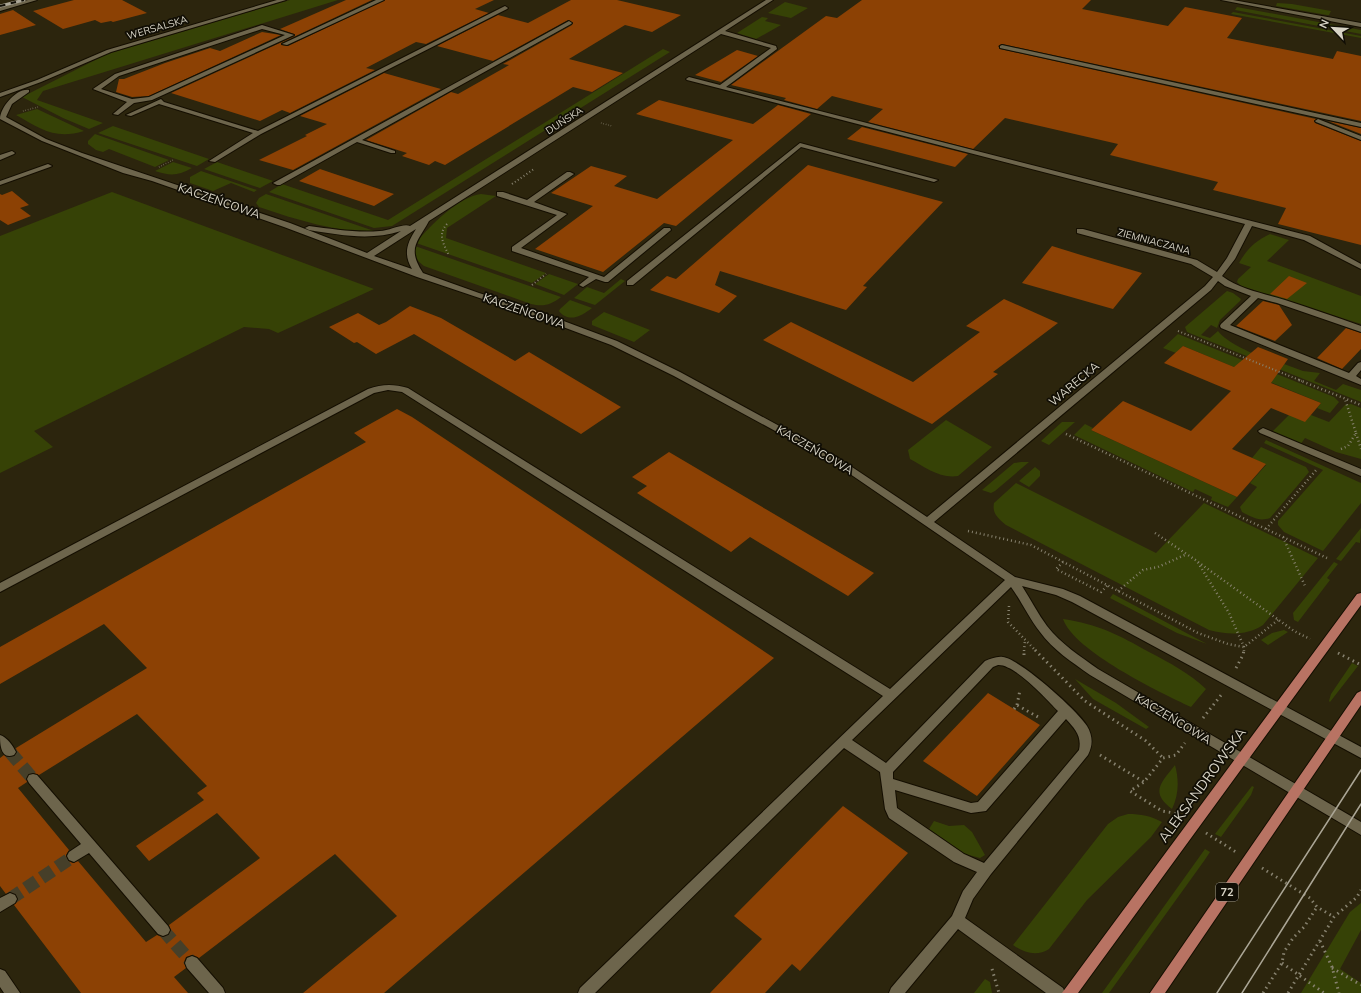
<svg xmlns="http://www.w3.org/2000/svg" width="1361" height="993" font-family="Mulish,sans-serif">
	<rect width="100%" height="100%" fill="#2c250d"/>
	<!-- green -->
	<path fill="#364206" d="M290 0H338L43 91 37 100 103 123 89 129 63 118 22 97 107 54Z
		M785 2 808 8 791 18 768 13Z
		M1277 3 1292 4 1331 11 1329 15H1327L1276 6Z
		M1237 7 1361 30V34L1235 10Z
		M1233 12 1361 36V38L1231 14Z
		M762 17 768 18 765 21 781 25 756 39 737 33Z
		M663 49 670 52 392 226 374 228 269 192 282 184 388 220Z
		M37 109 84 131C55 140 41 129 16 115Z
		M113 126 209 159 197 166 98 133Z
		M95 134 169 160 155 167 109 149 103 152 96 150 88 144V141Z
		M173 162 192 168C177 176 171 176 155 171Z
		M217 162 273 181 260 188 204 169Z
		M201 171 257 190 254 192 231 183 213 191 190 183V177Z
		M112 192 374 289 278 333 269 329 244 327 34 431 53 447 0 473V236Z
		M266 194 377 232C336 232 297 220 259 207L256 203 259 198Z
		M481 194 496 196 447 228 446 238 546 273 532 283 416 243C428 227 460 196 481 194Z
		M1270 234 1289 240 1267 261 1361 296V324L1241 286 1237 282 1238 279 1251 267 1239 263C1247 249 1255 241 1270 234Z
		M415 246 561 297C551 305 543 307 531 304L424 266C416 260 414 256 415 246Z
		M549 274 578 284 564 295 535 284Z
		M621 279 625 281 595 305 574 298 587 287 604 293Z
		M1227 291 1233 293 1241 299 1240 301 1220 320 1217 328 1211 325 1201 335 1210 338 1218 331C1229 346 1265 358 1283 366L1284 364 1303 371 1320 373 1314 381 1336 390 1343 384 1361 390V402L1187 332 1185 327Z
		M570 300 592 308C583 315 569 324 559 311L560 309Z
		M604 312 650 330 634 342 592 325V321Z
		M1178 334 1334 397 1339 402 1330 413 1317 408 1321 403 1183 346 1176 353 1163 348Z
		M1351 404 1361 408V459L1336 452 1305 438 1300 445 1272 432 1289 415H1311L1329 422 1345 405Z
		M946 420 992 447 958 476C940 479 925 467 910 459L908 450Z
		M1062 422H1075L1049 445 1041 441Z
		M1085 424 1093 428 1091 430 1237 497 1228 507 1211 500 1212 497 1195 489 1193 492 1074 435Z
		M1266 440 1361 483V503L1323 551 1284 532 1278 525V521L1323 470 1264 443Z
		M1261 447 1306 467 1309 472 1270 518C1259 522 1252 517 1242 512L1240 507 1257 487 1250 483 1266 465 1252 458Z
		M1021 462H1029L995 491 991 493 982 490 1014 463Z
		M1035 467 1040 471V476L1029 487 1019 481Z
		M1016 483 1156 553 1204 503 1318 558 1263 625C1246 636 1228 635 1209 630L1006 525C998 518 992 514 994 503Z
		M1361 528 1360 543 1356 542 1341 561 1336 559Z
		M1334 562 1338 564 1327 578 1330 580 1298 622 1294 620 1293 613Z
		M1113 594 1207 644 1177 633 1110 598Z
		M1063 619C1098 624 1119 635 1149 652 1170 663 1189 673 1206 689L1191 707C1159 692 1074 651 1063 619Z
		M1284 630 1288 632 1268 645 1261 640 1272 633Z
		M1352 663 1358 666 1330 702 1329 701 1331 694Z
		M1075 679 1116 703 1149 727 1146 729 1093 699Z
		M1175 765C1179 780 1179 794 1172 809 1149 792 1162 782 1175 765Z
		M1252 786 1254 787 1251 795 1221 837 1215 834Z
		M1128 814C1141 814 1151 816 1162 822L1151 837 1087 900 1049 949C1037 957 1024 953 1013 945L1108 824 1118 817Z
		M934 821 949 826 964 825 972 832 985 855 980 858 965 854 929 829Z
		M1205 849 1210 852 1204 861 1109 993H1102Z
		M1361 903V930L1340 969 1361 983V993H1301L1350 912Z
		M985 979 990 982 992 993H974Z"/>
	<!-- building -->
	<path fill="#8c4104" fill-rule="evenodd" d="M74 0H122L147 13 113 22 111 21 101 23 95 20 63 29 33 11Z
		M346 0H372L281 43V45L288 46 385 0H494L475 9 489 13 426 44 416 42 366 68 375 70 290 113 282 110 260 121 171 93 295 36 294 34 280 29Z
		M571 0H617L681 15 652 32 625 25 569 59 623 73 592 92 573 87 445 165 435 161 429 165 402 156 407 153 366 140 451 92 458 94 504 68 509 65 503 64 572 25 573 23 568 20 493 61 437 46 498 15 528 23Z
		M862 0H1091L1082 9 1168 26 1185 7 1242 18 1227 38 1333 59 1337 51 1361 56V121L1002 44 998 46 1000 49 1316 119 1314 121 1315 123 1361 141V245L1278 224 1286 208 1213 190 1218 182 1110 155 1118 144 1005 118 973 149 868 122 883 109 832 96 817 109 784 100 786 98 731 85 826 16 837 18Z
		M13 10 36 25 0 35V14Z
		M262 32 281 35 149 96 132 97 116 92 119 79H124L165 63 210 48 220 51Z
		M737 50 758 56 721 82 695 75Z
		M384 73 441 89 293 170 259 160 307 136 305 135 327 124 300 116Z
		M659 100 753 124 778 105 811 114 676 226 664 223 603 272 535 249 593 206 551 193 591 166 627 176 614 186 657 199 733 140 636 114Z
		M1328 121 1361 128V134Z
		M862 127 968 154 955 167 847 139Z
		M808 165 943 202 863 286 867 287 846 310 720 271 715 285 737 296 719 313 650 290 667 276 676 279Z
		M320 169 394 194 374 206 299 181Z
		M12 191 29 205 20 208 31 216 8 225 0 220V194L2 195Z
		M1052 246 1081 255 1142 273 1113 309 1022 283Z
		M1289 276 1307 283 1287 299 1270 294Z
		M1004 299 1058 323 993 372 998 374 932 424 763 340 791 322 913 382 980 332 966 326Z
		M1263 301 1279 305 1292 325 1275 341 1236 326Z
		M410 306 441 318 515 361 529 352 621 407 581 434 414 334 376 354 357 342 354 343 329 327 358 313 379 325 386 322Z
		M1346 328 1361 333V349L1342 369 1317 358Z
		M1183 346 1234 367 1258 347 1288 359 1271 383 1321 403 1305 422 1271 408 1232 449 1266 464 1237 497 1091 430 1123 401 1191 431 1231 391 1164 363Z
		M397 409 412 417 774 658 384 993H303L397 916 335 854 199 958 193 955 186 957 184 962 186 968 174 977 188 993H81L14 905 18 900 16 894 11 892 6 894 0 886V758L4 755 9 757 14 756 17 753 16 748 147 668 104 624 0 684V647L366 442 354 433ZM137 714 207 786 197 793 204 800 136 846 149 861 217 813 260 858 169 925 171 931 169 935 162 937 157 935 146 942 78 861 73 863 68 861 66 855 69 850 18 788 27 782 26 778 29 774 33 773 39 775Z
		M669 452 874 573 848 596 750 537 731 552 637 493 647 486 632 477Z
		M988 693 1040 725 977 796 923 761Z
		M843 806 908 853 800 971 792 964 765 993H710L762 939 734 916Z"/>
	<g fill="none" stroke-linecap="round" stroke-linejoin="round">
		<!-- minor-tunnel -->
		<path stroke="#463f29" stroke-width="13" stroke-dasharray="13 6" stroke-linecap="butt" d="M10 752 33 779
			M10 899 74 856
			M163 930 192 963"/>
		<!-- minor casing -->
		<g stroke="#140e00" stroke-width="2">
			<path id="minor" d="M28 0H37L0 11V7Z
				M277 0H286L111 52 41 82 0 97V93L37 80 107 50Z
				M376 0H384L287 45 282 44Z
				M766 0H773L725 31 776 46 777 49 726 87 1310 236 1361 264V269L1304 240 1252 226 1235 259 1222 276C1241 290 1263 293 1285 300 1310 308 1336 317 1361 326V332L1277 303 1258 298 1230 325 1349 373 1358 363 1361 362V370L1356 376 1361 379V385L1221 328 1220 326 1221 324 1251 296 1225 286 1218 281 1211 290 934 522 1015 577 1063 589 1080 596 1361 747V758L1072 602 1056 595 1022 586C1031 600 1038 614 1047 626 1061 644 1080 656 1098 669L1361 822V835L1090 675C1072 662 1053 650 1040 632 1029 618 1022 602 1011 587L852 740 886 763 985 661C990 659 997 656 1003 657 1020 659 1078 711 1087 726 1093 736 1093 745 1088 755L991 874 973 899 965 918 1063 988 1065 993H1046L958 929 905 993H889L891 988 952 916 963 891 977 872 954 862 889 818 885 809 880 772 844 748 595 993H578L580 988 883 696 402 392 388 390 374 393 0 592V583L368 389C382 384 394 384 408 388L890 689 1005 580 834 463 674 376 611 345 539 318 417 277 284 227 152 181 123 173 42 141 0 119C0 108 16 88 29 90V92L12 104 6 117 46 139 82 153 290 223 367 253 401 231C371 241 339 235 309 230L305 228 309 226C333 229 356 233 380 231 389 231 403 223 410 226ZM721 34 771 48 720 85 689 77 686 79 687 80 1245 224 1227 258 1217 272 1197 260 1083 229H1077V233L1191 264 1213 277 1205 286 927 517 840 459 680 372 617 341 545 314 479 293 423 273C407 248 417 243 429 221ZM416 229C407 243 403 254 412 269L374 256ZM998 665C1015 664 1047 700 1058 711L978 802 971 803 893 779V772L993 667ZM1066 719C1075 729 1082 736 1079 750L984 863 964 854 897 808 895 790 971 813 986 811Z
				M1221 0H1233L1361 23V27Z
				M505 6 508 8 507 9 261 134 215 162 209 161 253 133 159 104 131 116 126 115 161 99 164 102 258 131Z
				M569 21 572 23 571 24 362 140 395 151V153H391L357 142 280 185H277L273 183Z
				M262 25 294 35 152 100 134 103 118 115 113 114 127 102 93 89 115 74ZM262 29 285 35 149 97 132 99 101 89 119 76Z
				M1002 45 1361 123V127L1000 48V46Z
				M1318 119 1361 136V140L1316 122 1315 121Z
				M800 143 938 180 934 182 801 147 633 285H627V281Z
				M12 151 15 153 14 154 0 160V155Z
				M48 164 52 166 50 167 0 185V181Z
				M567 172H570L574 174 534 202 567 214 521 248 604 277 664 228H670L671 230 608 282H605L596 279 583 287 579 285 589 277 512 251V247L557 215 497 196V192H503L527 200Z
				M1263 428 1361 469V476L1260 433 1258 431Z
				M0 735C7 737 13 746 16 752L14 755C1 760 0 745 0 735Z
				M33 774 37 775 168 926 170 930 168 934 163 936 158 934 89 853 74 862 69 860 67 856 69 852 81 844 29 783 27 779 29 775Z
				M10 893 15 895 17 899 15 903 0 912V898Z
				M192 956 197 958 223 988 225 993H209L187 968 185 963 187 958Z
				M0 969 5 971 20 993H4L0 987Z"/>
		</g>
		<!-- major casing -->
		<g stroke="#140e00" stroke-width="2">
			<path id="major" d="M1361 593V605L1078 993H1062L1357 594Z
				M1361 691V705L1165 993H1150L1357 693Z"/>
		</g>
		<!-- path-far3 -->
		<path stroke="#87826f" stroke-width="1.5" stroke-dasharray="0.5 2" stroke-linecap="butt" d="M23 111 38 107
			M601 123 612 126
			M159 167 173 160"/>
		<!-- path-far2 -->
		<path stroke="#87826f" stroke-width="2" stroke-dasharray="1 2.5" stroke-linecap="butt" d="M512 184 534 169
			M447 224C437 235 444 244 449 256
			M532 285 546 274
			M1178 331 1302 381"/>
		<!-- path-far1 -->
		<path stroke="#87826f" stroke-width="2.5" stroke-dasharray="1 3" stroke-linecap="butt" d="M1299 380 1361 405
			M1356 433 1361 449
			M1066 434 1327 558
			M1341 449 1348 446 1356 433 1345 399
			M1266 529 1317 469
			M968 531 1031 545 1198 633 1228 644 1244 647 1278 620
			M1155 533 1197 561 1229 613 1244 647V651
			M1283 537 1305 586
			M1063 562 1056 569 1101 592 1108 585
			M1198 562 1294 631 1310 639
			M1118 591 1143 570 1158 567 1187 554
			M1009 606 1008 622 1036 651
			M1024 651 1025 640"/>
		<!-- path -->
		<path stroke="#87826f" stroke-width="3" stroke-dasharray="1.5 4" stroke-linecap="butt" d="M1035 650 1085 701 1146 741 1163 758
			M1338 653 1361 665
			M1024 655V650
			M1236 668 1243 655 1244 650
			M1017 705 1020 690
			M1014 709 1017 705 1038 717
			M1203 718 1222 694
			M1100 755 1144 782
			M1180 817 1174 813 1162 811 1130 791 1144 782 1163 758 1176 755 1185 743
			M1206 833 1236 852
			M1262 868 1310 898 1317 907 1334 917
			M1320 941 1332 967 1339 993
			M1282 963 1324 993
			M1332 968 1361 985
			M992 969 999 993
			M1263 993 1282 963 1284 952 1293 938 1304 927 1317 907
			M1288 993 1334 917 1357 897 1361 890"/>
		<!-- minor -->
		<use href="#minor" fill="#6d654c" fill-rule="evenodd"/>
		<!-- major -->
		<use href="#major" fill="#b87363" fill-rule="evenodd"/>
		<!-- tram -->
		<path stroke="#aba696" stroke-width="1.5" d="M1217 993 1361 770
			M1242 993 1361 804"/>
		<!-- rail casing -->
		<g stroke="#aba696" stroke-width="3">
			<path id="rail" d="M0 6 24 0"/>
		</g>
		<!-- rail -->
		<use href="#rail" stroke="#110e05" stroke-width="2" stroke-dasharray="5.5" stroke-linecap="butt"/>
	</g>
	<g text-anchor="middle" stroke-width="3.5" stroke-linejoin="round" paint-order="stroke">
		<!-- far-street labels -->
		<g font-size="10" fill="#d7d3c5" stroke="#110e05">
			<text transform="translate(157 27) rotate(-16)" y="4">WERSALSKA</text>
			<text transform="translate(564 120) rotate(-33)" y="4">DUŃSKA</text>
			<text transform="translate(1154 241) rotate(15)" y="4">ZIEMNIACZANA</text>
		</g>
		<!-- shield labels -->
		<rect fill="#110e05" stroke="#9c988b" stroke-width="1" x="1216" y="883" width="22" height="18" rx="3"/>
		<g font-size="11" font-weight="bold" fill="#d7d3c5">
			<text x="1227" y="896">72</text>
		</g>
		<!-- street labels -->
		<g font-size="12" fill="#d7d3c5" stroke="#110e05">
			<text transform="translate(219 201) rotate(19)" y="4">KACZEŃCOWA</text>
			<text transform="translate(524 311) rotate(19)" y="4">KACZEŃCOWA</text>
			<text transform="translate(1074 384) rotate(-40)" y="4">WARECKA</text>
			<text transform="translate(815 450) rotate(30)" y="4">KACZEŃCOWA</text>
			<text transform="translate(1173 719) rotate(31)" y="4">KACZEŃCOWA</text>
		</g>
		<!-- near-street labels -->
		<g font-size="14" fill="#d7d3c5" stroke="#110e05">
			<text transform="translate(1202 785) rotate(-54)" y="5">ALEKSANDROWSKA</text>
		</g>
	</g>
	<!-- north arrow -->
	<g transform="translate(1333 28) rotate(295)" stroke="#110e05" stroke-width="3" paint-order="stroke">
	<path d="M0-3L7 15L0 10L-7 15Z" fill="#d7d3c5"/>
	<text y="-6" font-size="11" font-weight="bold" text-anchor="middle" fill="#d7d3c5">N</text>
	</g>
</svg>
